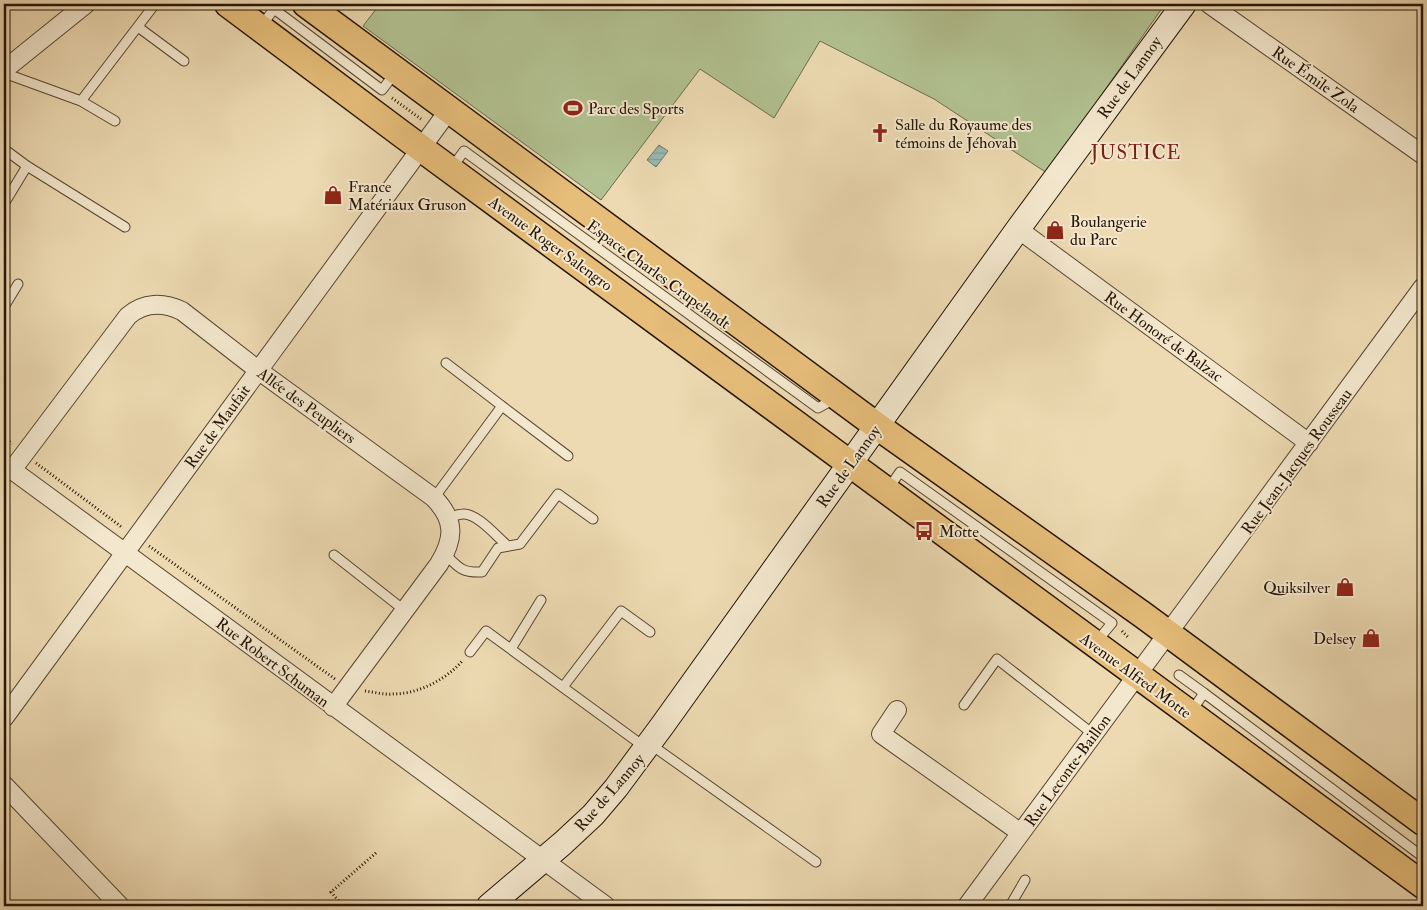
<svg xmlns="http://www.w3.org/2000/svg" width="1427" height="910" font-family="'IM FELL Double Pica',serif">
	<defs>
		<pattern id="water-rules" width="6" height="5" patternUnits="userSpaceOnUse" patternTransform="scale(1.25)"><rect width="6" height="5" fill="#9abab3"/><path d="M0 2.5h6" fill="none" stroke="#859f98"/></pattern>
	</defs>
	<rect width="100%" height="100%" fill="#eddab2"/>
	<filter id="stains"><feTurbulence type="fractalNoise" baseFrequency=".004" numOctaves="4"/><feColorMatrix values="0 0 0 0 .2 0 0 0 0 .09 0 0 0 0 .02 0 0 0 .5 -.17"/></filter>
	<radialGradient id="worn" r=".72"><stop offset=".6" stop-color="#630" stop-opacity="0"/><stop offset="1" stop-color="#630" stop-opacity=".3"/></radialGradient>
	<!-- green -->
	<path fill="#b2c191" stroke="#6c6b4c" d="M380 4H1165L1047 173 934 99 820 41 774 118 700 69 601 200 363 26Z"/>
	<!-- water -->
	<path fill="url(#water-rules)" stroke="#6c786e" d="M659 145 668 151 656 167 647 160Z"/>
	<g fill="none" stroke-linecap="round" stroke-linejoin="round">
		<!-- lane casing -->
		<g stroke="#584631" stroke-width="11">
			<path id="lane" d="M262 25 274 9 382 90 395 73
				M138 27 184 61
				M4 73 81 101 155 4
				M81 101 115 121
				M4 149 27 166 125 227
				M451 169 464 151 818 408 836 398
				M4 204 27 166
				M4 307 18 284
				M502 406 568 456
				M888 489 900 472 1112 623 1097 641
				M434 498 502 406 446 363
				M448 518C453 516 459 514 464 514 478 514 497 537 508 546
				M445 554C459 568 462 573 482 572L498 548 520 544 558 494 593 519
				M334 555 404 610
				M511 649 541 600
				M470 652 486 631 646 748
				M1179 675 1204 693
				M563 687 621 611 650 632
				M964 705 997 659 1093 734
				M1191 712 1204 693 1423 857
				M650 744 816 862
				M1010 906 1025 880"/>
		</g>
		<!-- street casing -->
		<g stroke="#584631" stroke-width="20">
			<path id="street" d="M1209 4 1423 155
				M4 70 86 4
				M1018 229 1309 443
				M4 464 606 906
				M12 470 128 316C144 302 163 302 182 311L258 370 434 498C456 521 454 539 439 564L333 707
				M897 710 881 734 1021 833
				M4 718 449 110
				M4 785 120 906
				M967 906 1423 287"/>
		</g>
		<!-- secondary casing -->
		<g stroke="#261506" stroke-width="26">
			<path id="secondary" d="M489 906 563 843 593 815 616 788 662 726 1018 229 1184 4"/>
		</g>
		<!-- primary casing -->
		<g stroke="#261506" stroke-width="29">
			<path id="primary" d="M228 4 403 135 1423 885
				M306 4 877 426 1143 615 1423 822"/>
		</g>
		<!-- path -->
		<path stroke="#261506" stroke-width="3" stroke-dasharray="1 2.5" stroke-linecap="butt" d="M392 98 421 119
			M4 437 12 444
			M36 463 123 528
			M149 546 335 679
			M1122 631 1128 637
			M365 691C374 692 384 695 393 694 419 694 447 679 463 660
			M343 906 331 892 377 852"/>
		<!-- lane -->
		<use href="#lane" stroke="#f3e7cd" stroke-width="9"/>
		<!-- street -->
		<use href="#street" stroke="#f3e7cd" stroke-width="18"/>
		<!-- secondary -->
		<use href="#secondary" stroke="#f3e7cd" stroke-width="24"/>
		<!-- primary -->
		<use href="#primary" stroke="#e6bd79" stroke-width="26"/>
	</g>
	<!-- icons -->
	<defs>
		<g id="stadium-bare" transform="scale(1.5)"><path d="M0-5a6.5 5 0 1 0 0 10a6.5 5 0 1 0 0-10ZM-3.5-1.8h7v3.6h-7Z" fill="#8f2418" stroke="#f3e7cd" stroke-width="2.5" paint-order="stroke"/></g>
		<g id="church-bare" transform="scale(1.5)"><path d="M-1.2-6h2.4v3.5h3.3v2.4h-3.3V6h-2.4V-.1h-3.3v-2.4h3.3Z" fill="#8f2418" stroke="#f3e7cd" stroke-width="2.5" paint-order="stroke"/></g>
		<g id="shop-bare" transform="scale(1.5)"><path d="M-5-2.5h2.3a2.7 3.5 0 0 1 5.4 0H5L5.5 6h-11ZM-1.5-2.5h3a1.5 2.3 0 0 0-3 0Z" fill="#8f2418" stroke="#f3e7cd" stroke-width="2.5" paint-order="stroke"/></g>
		<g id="bus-bare" transform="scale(1.5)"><path d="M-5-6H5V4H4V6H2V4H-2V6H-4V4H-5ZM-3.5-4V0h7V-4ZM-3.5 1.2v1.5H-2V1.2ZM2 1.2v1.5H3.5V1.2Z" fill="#8f2418" stroke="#f3e7cd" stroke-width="2.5" paint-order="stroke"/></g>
	</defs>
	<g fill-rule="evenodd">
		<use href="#stadium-bare" x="573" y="108"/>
		<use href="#church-bare" x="880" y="133"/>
		<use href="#shop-bare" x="333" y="195"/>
		<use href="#shop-bare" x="1055" y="230"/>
		<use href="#bus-bare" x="924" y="531"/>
		<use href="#shop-bare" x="1345" y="587"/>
		<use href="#shop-bare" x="1371" y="638"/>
	</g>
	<g text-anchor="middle" stroke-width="4" stroke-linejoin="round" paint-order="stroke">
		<!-- street labels -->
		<g font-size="16" fill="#261506" stroke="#f3e7cd">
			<text transform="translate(1129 77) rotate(-54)" y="6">Rue de Lannoy</text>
			<text transform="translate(1316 79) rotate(35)" y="6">Rue Émile Zola</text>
			<text transform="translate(551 243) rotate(36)" y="6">Avenue Roger Salengro</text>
			<text transform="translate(659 274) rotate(36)" y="6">Espace Charles Crupelandt</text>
			<text transform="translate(1164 336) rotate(36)" y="6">Rue Honoré de Balzac</text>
			<text transform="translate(307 405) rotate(36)" y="6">Allée des Peupliers</text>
			<text transform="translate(217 426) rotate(-54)" y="6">Rue de Maufait</text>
			<text transform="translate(1296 461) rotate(-54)" y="6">Rue Jean-Jacques Rousseau</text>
			<text transform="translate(848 466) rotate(-54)" y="6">Rue de Lannoy</text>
			<text transform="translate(273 662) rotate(37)" y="6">Rue Robert Schuman</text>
			<text transform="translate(1136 675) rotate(36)" y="6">Avenue Alfred Motte</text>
			<text transform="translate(1067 770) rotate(-54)" y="6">Rue Leconte-Baillon</text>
			<text transform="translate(609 792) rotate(-49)" y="6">Rue de Lannoy</text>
		</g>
		<!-- poi labels -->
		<g font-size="16" fill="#261506" stroke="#f3e7cd" text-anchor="start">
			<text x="588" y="114">Parc des Sports</text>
			<text x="895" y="130">Salle du Royaume des<tspan x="895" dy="18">témoins de Jéhovah</tspan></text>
			<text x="348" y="192">France<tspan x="348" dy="18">Matériaux Gruson</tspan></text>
			<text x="1070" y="227">Boulangerie<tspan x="1070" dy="18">du Parc</tspan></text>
			<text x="939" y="537">Motte</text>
			<text x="1330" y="593" text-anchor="end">Quiksilver</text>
			<text x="1356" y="644" text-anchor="end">Delsey</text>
		</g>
		<!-- quarter labels -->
		<g font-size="19" letter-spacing="1" fill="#7a1f14" stroke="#f3e7cd">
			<text x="1136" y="159">JUSTICE</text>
		</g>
	</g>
	<!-- margin -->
	<rect width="1427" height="910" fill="none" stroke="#eddab2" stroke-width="20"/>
	<rect x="5" y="5" width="1417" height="900" fill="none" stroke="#261506" stroke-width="2.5"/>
	<rect x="10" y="10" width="1407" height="890" fill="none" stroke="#261506"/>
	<rect width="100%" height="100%" filter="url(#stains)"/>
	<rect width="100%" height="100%" fill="url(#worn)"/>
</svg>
